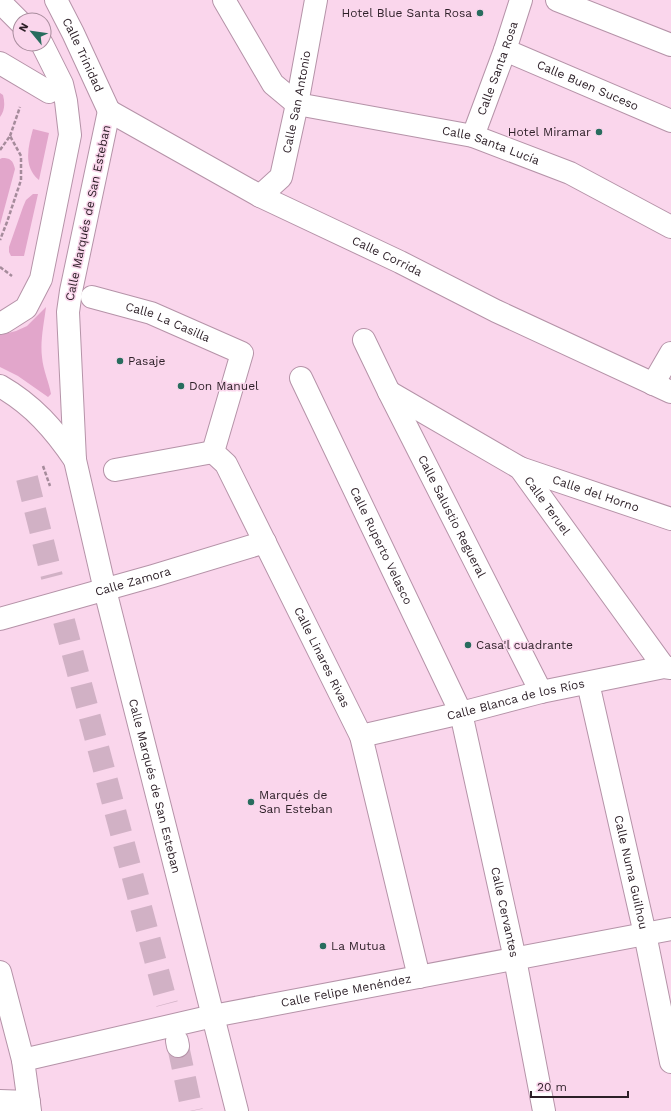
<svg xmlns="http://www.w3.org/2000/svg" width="671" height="1111" font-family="'Work Sans',sans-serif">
	<rect width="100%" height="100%" fill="#fad6ec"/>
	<!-- green -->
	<path fill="#e2a6cb" d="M0 93 3 95C5 103 5 110 0 117Z
		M33 129 49 133 39 180C23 167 28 147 33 129Z
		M2 158C10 158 13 160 15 169L0 225V159Z
		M33 194H38L24 256H11L9 252V247L23 207 26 200Z
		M46 307C44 323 40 341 42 357 43 370 49 382 51 394L48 397 18 376 0 367V335L16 331 27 326Z"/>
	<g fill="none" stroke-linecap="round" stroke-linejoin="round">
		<!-- minor-tunnel -->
		<path stroke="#d1b1c5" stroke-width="22" stroke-dasharray="22 11" stroke-linecap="butt" d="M27 478 52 577
			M64 621 167 1004
			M178 1046 192 1111"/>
		<!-- minor casing -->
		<g stroke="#b593a8" stroke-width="24">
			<g id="minor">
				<path id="s1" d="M56 0 73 33 109 111"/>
				<path id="s2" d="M224 0 273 84 297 104 473 136 570 173 671 227"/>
				<path d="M557 0 671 45"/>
				<path d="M0 2 20 22"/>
				<path id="s3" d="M505 50 671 121"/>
				<path d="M0 63 49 92"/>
				<path id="s4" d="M109 111 71 291 68 312 75 460 105 590 237 1111"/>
				<path id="s5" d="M109 111 260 196 400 262 496 311 671 392"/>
				<path id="s6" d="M473 136 505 50 521 0"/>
				<path id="s7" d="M260 196 281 177 297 104 316 0"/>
				<path id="s8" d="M92 297 151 313 242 353 213 452 226 464 361 736 419 977"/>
				<path d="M0 323 4 322 26 308 41 279 70 135 66 101 62 84 42 44"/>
				<path id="s9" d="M364 340 389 392 541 692"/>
				<path id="s10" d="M301 378 461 713 515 959 544 1111"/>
				<path d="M653 384 671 353"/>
				<path d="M0 386C33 405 54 429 75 460"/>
				<path id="s11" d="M389 392 520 468 664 667"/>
				<path id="s12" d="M520 468 671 519"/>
				<path d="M115 470 213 452"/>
				<path id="s13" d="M0 619 153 576 265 542"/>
				<path id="s14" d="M588 683 645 934 671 1062"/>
				<path id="s15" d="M361 736 461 713 541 692 664 667 671 668"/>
				<path d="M0 972 23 1060"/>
				<path d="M177 1041 178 1046"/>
				<path d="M0 1101 29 1102"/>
			</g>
		</g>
		<!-- major casing -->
		<g stroke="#b593a8" stroke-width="24">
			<g id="major">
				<path id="s16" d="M30 1111 23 1060 213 1016 671 929"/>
			</g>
		</g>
		<!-- path -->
		<path stroke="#a58b9b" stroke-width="2.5" stroke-dasharray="4 2" stroke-linecap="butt" d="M10 136 20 107
			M0 150 10 136 21 156V180L7 222 0 240
			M0 267 12 276
			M43 466 50 486"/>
		<!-- minor -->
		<use href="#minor" stroke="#fff" stroke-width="22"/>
		<!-- major -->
		<use href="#major" stroke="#fff" stroke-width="22"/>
	</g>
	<!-- markers -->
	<g fill="#286c5e" stroke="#fad6ec" stroke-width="1.5">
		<circle cx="480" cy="13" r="4"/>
		<circle cx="599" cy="132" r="4"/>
		<circle cx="120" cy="361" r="4"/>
		<circle cx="181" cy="386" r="4"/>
		<circle cx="468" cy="645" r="4"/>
		<circle cx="251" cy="802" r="4"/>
		<circle cx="323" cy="946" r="4"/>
	</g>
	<g text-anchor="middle" stroke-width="3" stroke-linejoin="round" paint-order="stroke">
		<!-- poi labels -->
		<g font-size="12" fill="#2c1f27" stroke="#fad6ec" text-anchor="start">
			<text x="472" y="17" text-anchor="end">Hotel Blue Santa Rosa</text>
			<text x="591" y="136" text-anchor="end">Hotel Miramar</text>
			<text x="128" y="365">Pasaje</text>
			<text x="189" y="390">Don Manuel</text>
			<text x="476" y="649">Casa'l cuadrante</text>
			<text x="259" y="799">Marqués de<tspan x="259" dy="14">San Esteban</tspan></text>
			<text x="331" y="950">La Mutua</text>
		</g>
		<!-- street labels -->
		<g font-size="12" fill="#2c1f27" stroke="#fad6ec">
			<text dy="4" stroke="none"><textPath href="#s1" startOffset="61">Calle Trinidad</textPath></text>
			<text dy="4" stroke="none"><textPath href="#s6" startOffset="72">Calle Santa Rosa</textPath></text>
			<text dy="4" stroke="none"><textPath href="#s3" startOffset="90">Calle Buen Suceso</textPath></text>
			<text dy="4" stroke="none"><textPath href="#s7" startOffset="105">Calle San Antonio</textPath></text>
			<text dy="4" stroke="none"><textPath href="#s2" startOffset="327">Calle Santa Lucía</textPath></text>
			<text transform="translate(88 213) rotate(-78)" y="4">Calle Marqués de San Esteban</text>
			<text dy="4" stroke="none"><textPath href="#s5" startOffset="314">Calle Corrida</textPath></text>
			<text dy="4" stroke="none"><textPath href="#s8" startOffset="80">Calle La Casilla</textPath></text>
			<text dy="4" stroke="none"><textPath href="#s12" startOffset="80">Calle del Horno</textPath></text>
			<text dy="4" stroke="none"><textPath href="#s11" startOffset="198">Calle Teruel</textPath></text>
			<text dy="4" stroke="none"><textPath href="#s9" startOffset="197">Calle Salustio Regueral</textPath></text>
			<text dy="4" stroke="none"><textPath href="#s10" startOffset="186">Calle Ruperto Velasco</textPath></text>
			<text dy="4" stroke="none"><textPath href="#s13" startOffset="138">Calle Zamora</textPath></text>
			<text dy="4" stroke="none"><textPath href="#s8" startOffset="497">Calle Linares Rivas</textPath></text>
			<text dy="4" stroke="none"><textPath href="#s15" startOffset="159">Calle Blanca de los Ríos</textPath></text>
			<text dy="4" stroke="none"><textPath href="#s4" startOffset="689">Calle Marqués de San Esteban</textPath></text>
			<text dy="4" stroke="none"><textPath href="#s14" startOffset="194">Calle Numa Guilhou</textPath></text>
			<text dy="4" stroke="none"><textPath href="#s10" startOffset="575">Calle Cervantes</textPath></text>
			<text dy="4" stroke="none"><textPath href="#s16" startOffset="382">Calle Felipe Menéndez</textPath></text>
		</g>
	</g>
	<!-- north arrow -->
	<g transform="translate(32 32) rotate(299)"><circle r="19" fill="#fad6ec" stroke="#a88d9d"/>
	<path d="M0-3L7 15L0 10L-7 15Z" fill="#286c5e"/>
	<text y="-6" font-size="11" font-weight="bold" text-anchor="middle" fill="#2c1f27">N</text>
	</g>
	<!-- scale -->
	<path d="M531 1091v6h97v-6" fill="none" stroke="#2c1f27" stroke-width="2"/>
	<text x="537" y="1091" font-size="12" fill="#2c1f27" stroke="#fad6ec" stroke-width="3" paint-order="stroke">20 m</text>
</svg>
